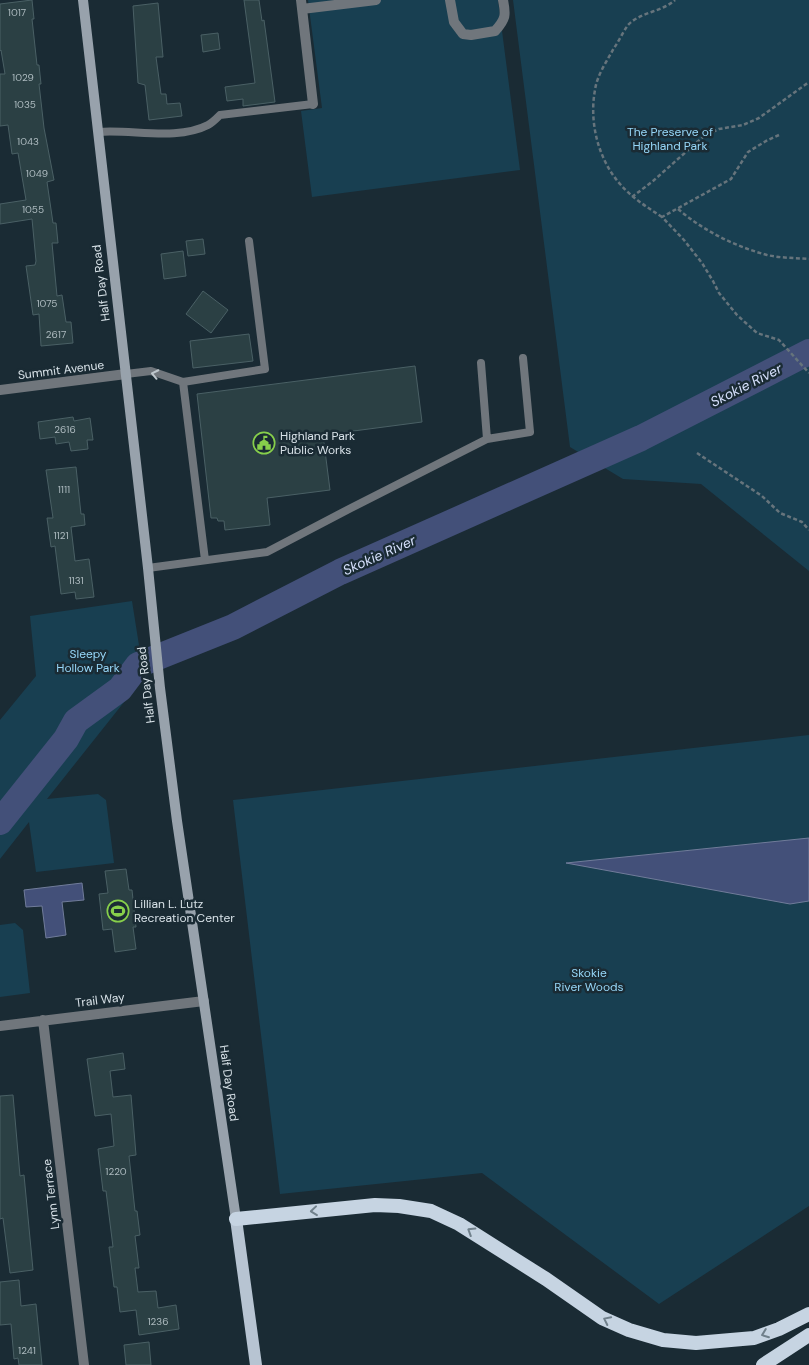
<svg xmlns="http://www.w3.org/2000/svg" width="809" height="1365" font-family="'DM Sans',sans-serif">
	<rect width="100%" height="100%" fill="#1a2b34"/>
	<!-- green -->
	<path fill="#183f51" d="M308 0H498L520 170 312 197 301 111 322 108Z
		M513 0H809V571L701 484 623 479 570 447Z
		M132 601 144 677 47 799 98 794 106 800 114 863 36 872 29 822 0 859V720L36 676 30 616Z
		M809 735V1206L659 1304 482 1173 280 1194 233 800Z
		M15 923 23 930 30 993 0 997V925Z"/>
	<!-- water -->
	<path fill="#435079" stroke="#707c9a" d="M809 838V901L790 904 566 863Z
		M82 883 84 900 62 902 66 935 46 938 42 906 26 907 24 890Z"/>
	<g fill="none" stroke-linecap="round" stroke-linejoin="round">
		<!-- river -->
		<path stroke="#435079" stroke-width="26" d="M0 822 66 739 76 721 120 689 138 665 233 627 340 572 641 438 809 352"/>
	</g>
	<!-- building -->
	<path fill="#2b4044" stroke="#4a6065" d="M32 0 34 19H32L37 65H39L41 84H39L44 128 54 180 47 182 53 223H56L58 243H52L57 296 62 295 66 322H71L73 343 41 346 39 314 33 315 26 266 35 265 36 261 32 219 0 224V204L26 200 18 153 12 154 8 125 0 126V74H5L1 50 0 51V4Z
		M244 0H259L262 21 264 20 275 102 243 106V99L227 101 225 87 255 83Z
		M158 3 163 57H156L161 94H166L167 104 180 103 182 116 149 120 145 85 138 83 133 6Z
		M218 33 220 49 203 52 201 35Z
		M203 239 205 254 188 256 186 241Z
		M183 251 186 276 164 279 161 254Z
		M203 291 228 310 211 333 186 314Z
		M249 334 253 361 193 368 190 341Z
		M415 366 422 422 323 435 330 490 267 498 270 525 225 530 224 521H218L217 518H211L197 394Z
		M73 417 74 421 90 418 93 440H87L88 449 71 451 69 442 56 444 55 437 40 439 38 422Z
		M76 467 81 514H84L85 525 71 527 75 561 89 559 94 597 76 599 75 592 61 594 55 546 51 547 47 518H53L46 470Z
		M126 869 129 890H132L136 927H133L136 949 115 952 112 929 103 930 99 894 108 893 105 871Z
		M123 1053 125 1069 110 1071 113 1097 131 1095 136 1155 129 1156 135 1211H137L140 1235 135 1236 139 1268H135L138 1292 156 1291 158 1308 176 1305 179 1329 139 1335 136 1310 120 1312 117 1287H114L109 1247H113L106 1191H103L98 1149 114 1146 111 1114 95 1116 87 1059Z
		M13 1095 20 1176 24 1175 33 1270 10 1273 3 1218 0 1219V1096Z
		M19 1280 21 1306 36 1304 42 1365H19L18 1358 14 1359 11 1324 0 1325V1282Z
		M149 1342 151 1365H126L124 1345Z"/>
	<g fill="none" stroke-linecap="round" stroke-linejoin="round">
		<!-- path -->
		<path stroke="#66747c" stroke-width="2.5" stroke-dasharray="4 2.5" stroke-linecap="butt" d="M779 135 766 141 748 152 731 179 662 217 684 240 702 263 713 281 719 293 737 315 757 333 779 340 809 373
			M632 197 653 181 704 136 719 129 743 125 759 118 809 82
			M678 209C704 231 734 246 767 255 780 258 795 258 809 259
			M662 217C647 207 632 198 620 184 598 159 589 122 595 90 597 75 607 61 614 48 619 41 623 32 628 25 640 12 662 12 675 0
			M697 453 762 496 780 513 802 522 809 530"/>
		<!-- service -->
		<path stroke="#70767c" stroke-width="8" d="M98 132C132 129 177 141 208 125 212 123 216 119 220 115L313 104
			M481 363 487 439
			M126 374 151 371 183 382 265 369 249 241
			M183 382 205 560
			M148 568 267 552 351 508 487 439 530 432 523 358"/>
		<!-- minor -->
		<path stroke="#70767c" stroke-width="10" d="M301 0 313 104
			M450 0 454 22 463 34 471 35 495 31C506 19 506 15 503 0
			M302 9 376 0
			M0 390 126 374
			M43 1020 84 1365
			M0 1026 204 1001"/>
		<!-- secondary -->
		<path stroke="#98a2ac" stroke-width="10" d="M83 0 148 568 160 688 177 821 236 1219"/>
		<!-- primary -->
		<path stroke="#b7c4d2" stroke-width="12" d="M236 1219 256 1365"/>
		<!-- trunk -->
		<path stroke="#c6d4e2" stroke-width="14" d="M236 1219 375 1205 399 1206 431 1211 459 1224 546 1279 602 1318 629 1330 663 1340 696 1343 754 1338 779 1329 809 1314
			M763 1365 809 1335"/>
	</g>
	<!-- one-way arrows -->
	<defs><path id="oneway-chevron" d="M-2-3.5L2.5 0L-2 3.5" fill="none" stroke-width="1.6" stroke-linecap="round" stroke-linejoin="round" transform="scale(1.25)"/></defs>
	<use stroke="#bec7cd" href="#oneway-chevron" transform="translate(155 374) rotate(-168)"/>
	<g stroke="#70808b">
		<use href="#oneway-chevron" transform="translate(314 1211) rotate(174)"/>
		<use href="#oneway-chevron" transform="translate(471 1231) rotate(-148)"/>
		<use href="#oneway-chevron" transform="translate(607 1320) rotate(-154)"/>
		<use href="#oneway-chevron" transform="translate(765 1334) rotate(159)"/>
	</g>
	<!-- icons -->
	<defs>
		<g id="civic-ring" transform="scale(1.125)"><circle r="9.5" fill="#1a2b34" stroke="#87cf4b" stroke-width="1.5"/><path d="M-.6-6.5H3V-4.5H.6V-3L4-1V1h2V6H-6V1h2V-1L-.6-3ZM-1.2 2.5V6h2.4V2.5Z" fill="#87cf4b"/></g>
		<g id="stadium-ring" transform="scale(1.125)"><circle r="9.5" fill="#1a2b34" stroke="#87cf4b" stroke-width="1.5"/><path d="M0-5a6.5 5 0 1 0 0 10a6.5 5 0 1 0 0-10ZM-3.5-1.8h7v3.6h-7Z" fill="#87cf4b"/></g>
	</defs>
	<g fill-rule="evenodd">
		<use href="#civic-ring" x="264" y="443"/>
		<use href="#stadium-ring" x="118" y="911"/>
	</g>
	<g text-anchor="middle" stroke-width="5" stroke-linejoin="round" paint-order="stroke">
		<!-- number labels -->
		<g font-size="10" fill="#adbabf">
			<text x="17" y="16">1017</text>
			<text x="23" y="81">1029</text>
			<text x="25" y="108">1035</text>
			<text x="28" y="145">1043</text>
			<text x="37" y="177">1049</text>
			<text x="33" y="213">1055</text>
			<text x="47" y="307">1075</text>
			<text x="56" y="338">2617</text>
			<text x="65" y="433">2616</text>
			<text x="64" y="493">1111</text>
			<text x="61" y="539">1121</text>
			<text x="76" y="584">1131</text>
			<text x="116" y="1175">1220</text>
			<text x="158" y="1325">1236</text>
			<text x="27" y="1354">1241</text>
		</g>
		<!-- park labels -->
		<g font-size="12" fill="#96d6f7" stroke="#1a2b34">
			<text x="670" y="136">The Preserve of<tspan x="670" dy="14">Highland Park</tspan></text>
			<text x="88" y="658">Sleepy<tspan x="88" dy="14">Hollow Park</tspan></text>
			<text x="589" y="977">Skokie<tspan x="589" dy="14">River Woods</tspan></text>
		</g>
		<!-- street labels -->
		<g font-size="12" fill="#d8e2e8" stroke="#1a2b34">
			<text transform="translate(101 283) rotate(-97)" y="4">Half Day Road</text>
			<text transform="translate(61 370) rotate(-7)" y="4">Summit Avenue</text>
			<text transform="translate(146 685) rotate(-97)" y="4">Half Day Road</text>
			<text transform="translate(100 1000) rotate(-7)" y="4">Trail Way</text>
			<text transform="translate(229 1083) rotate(82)" y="4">Half Day Road</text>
			<text transform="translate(51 1194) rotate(-97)" y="4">Lynn Terrace</text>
		</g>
		<!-- poi labels -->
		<g font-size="12" fill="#d8e2e8" stroke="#1a2b34" text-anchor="start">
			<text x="280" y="440">Highland Park<tspan x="280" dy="14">Public Works</tspan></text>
			<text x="134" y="908">Lillian L. Lutz<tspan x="134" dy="14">Recreation Center</tspan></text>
		</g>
		<!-- water labels -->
		<g font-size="14" font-style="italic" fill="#d6e0fc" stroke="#1a2b34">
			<text transform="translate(746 385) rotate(-27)" y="5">Skokie River</text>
			<text transform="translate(379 555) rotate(-24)" y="5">Skokie River</text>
		</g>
	</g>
</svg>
